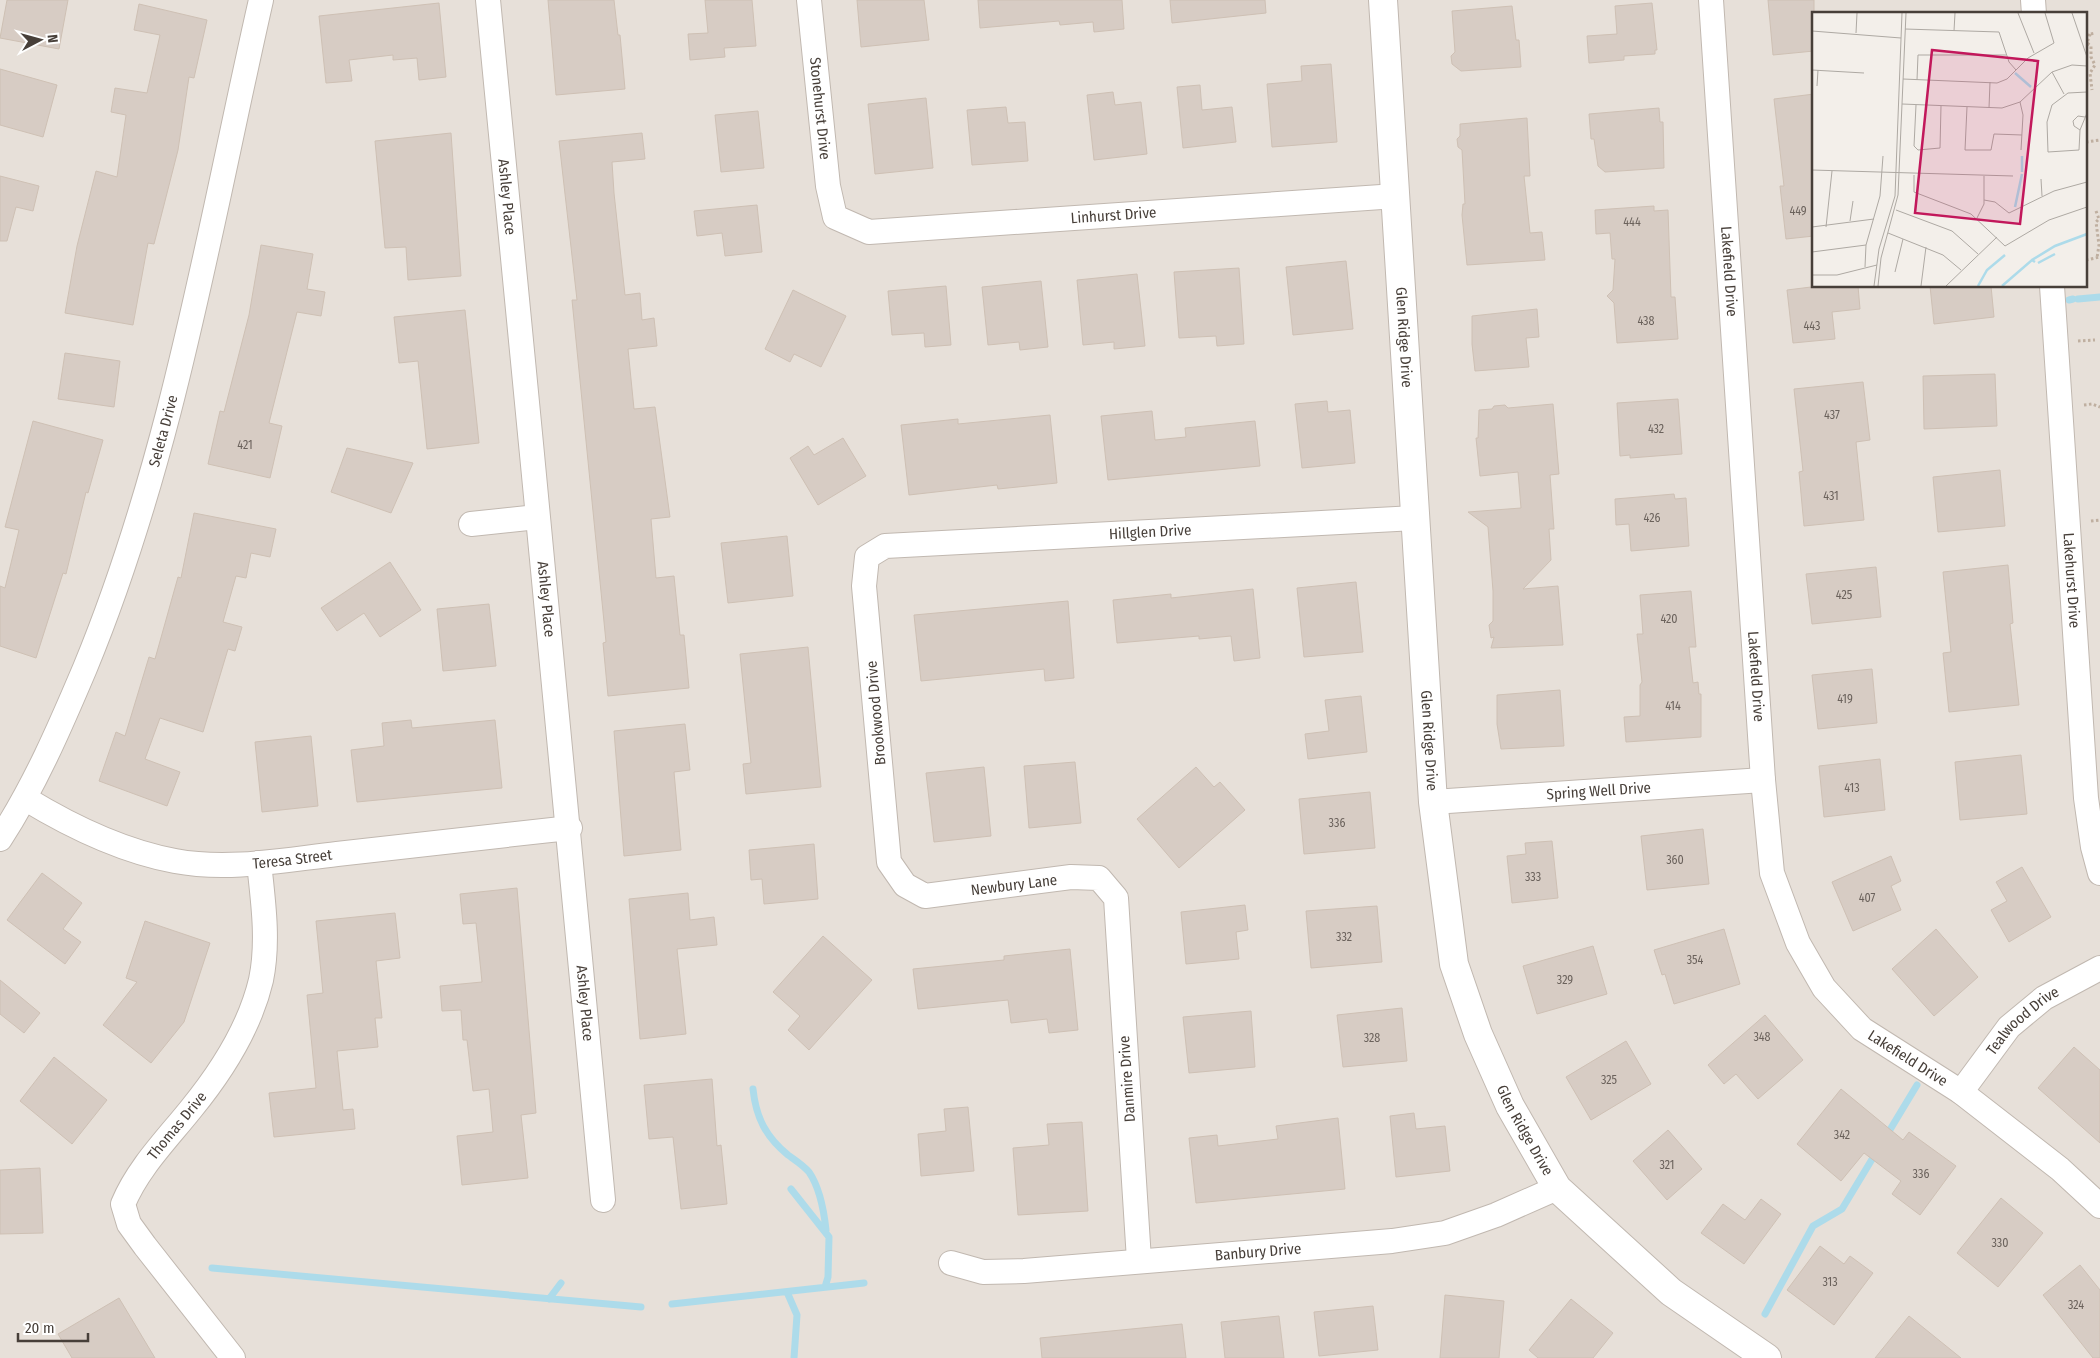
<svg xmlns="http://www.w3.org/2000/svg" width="2100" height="1358" font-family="'Fira Sans Condensed',sans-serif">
	<rect width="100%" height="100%" fill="#f3efea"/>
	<!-- residential -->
	<path fill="#e7e0d9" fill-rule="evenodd" d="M0 0H2100V1358H0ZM1814 14H2086V286H1814Z"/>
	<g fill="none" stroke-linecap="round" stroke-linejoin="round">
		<!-- stream -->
		<path stroke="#addbea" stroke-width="7" d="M2078 299 2100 297
			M2069 300 2073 299
			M753 1089C756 1118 766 1137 788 1155 795 1160 803 1165 809 1172 820 1188 824 1211 826 1230
			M1885 1138 1917 1085
			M791 1189 829 1237 828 1277 825 1287
			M212 1268 641 1307
			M787 1292 797 1315 794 1358
			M549 1299 561 1283
			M672 1304 864 1283
			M1765 1314 1813 1226 1842 1209 1877 1151"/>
	</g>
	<!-- building -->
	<path fill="#d7ccc4" stroke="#cec0b4" d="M7 0H68L59 49 0 38Z
		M548 0H614L618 35H620L625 89 556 95Z
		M705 0H752L756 46 724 48 725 57 690 60 688 34 708 33Z
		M857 0H924L929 40 861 47Z
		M978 0H1122L1124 29 1094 32 1093 22 1060 25 1059 21 980 28Z
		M1170 0H1265L1266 13 1172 23Z
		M1768 0H1814V51L1773 55Z
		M439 3 446 77 419 80 417 58 393 60V55L349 60 352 81 326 83 319 16Z
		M1652 3 1657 50H1655V54L1624 56V60L1589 63 1587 36 1617 34 1615 6Z
		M139 4 207 20 194 78 189 77 178 150 154 244 148 243 133 325 65 313 77 246 96 171 117 177 126 115 111 112 115 88 147 93 160 35 134 30Z
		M1512 6 1516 40H1519L1521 67 1461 71 1452 64 1451 56 1455 52 1452 11Z
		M1331 64 1337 142 1272 147 1267 84 1302 81 1301 66Z
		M0 69 57 85 43 137 0 125Z
		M1200 85 1202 110 1232 107 1236 142 1183 148 1177 87Z
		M1113 92 1115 105 1141 102 1147 154 1094 160 1087 95Z
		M1814 94V236L1786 239 1780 186H1784L1774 99Z
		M926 98 933 168 875 174 868 104Z
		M1006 107 1008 123 1025 122 1028 161 972 165 967 110Z
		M1659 108 1660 122H1663L1664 168 1605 172 1598 166 1594 139H1591L1589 114Z
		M758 111 764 168 721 172 715 115Z
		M1527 118 1530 176H1524L1530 233 1542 232 1545 260 1467 265 1462 215 1463 204H1465L1462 150 1458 147 1457 139 1460 136V124Z
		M451 133 461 276 408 280 406 247 385 248 375 141Z
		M642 133 645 159 612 162 614 193 625 295 640 293 642 320 654 318 657 346 628 349 634 409 655 407 670 517 651 519 656 578 674 576 680 635H684L689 688 608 696 603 643 606 642 572 300H577L559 141Z
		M0 176 39 186 33 211 16 207 7 241H0Z
		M757 205 762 252 725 256 722 233 697 236 694 211Z
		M1654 206V211L1668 210 1671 297H1675L1678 339 1617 343 1614 303 1607 296 1613 290 1615 259H1612L1610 233 1596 234 1595 210Z
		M261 245 313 254 307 289 325 292 321 316 297 312 269 423 282 426 270 478 208 464 220 411 224 412 249 315Z
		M1346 261 1353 329 1293 335 1286 267Z
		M1239 268 1244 344 1217 346 1216 336 1179 338 1174 272Z
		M1137 274 1145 346 1114 349V342L1083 345 1077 280Z
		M1041 281 1048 347 1020 350 1019 342 988 345 982 287Z
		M946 286 951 345 925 347 924 333 892 335 888 291Z
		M1819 286H1858L1860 309 1832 312 1835 339 1793 343 1787 290Z
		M1930 286H1991L1994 317 1934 324Z
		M793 290 846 316 821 367 794 354 790 362 765 349Z
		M1537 309 1539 337 1526 338 1529 367 1475 371 1472 344V316Z
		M465 310 479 443 427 449 418 361 399 363 394 317Z
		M65 353 120 361 114 407 58 399Z
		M1995 374 1997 426 1924 429 1923 376Z
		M1863 382 1870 440 1856 442 1864 520 1804 526 1799 472 1803 471 1794 389Z
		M1678 399 1682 454 1630 458V455L1620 456 1617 403Z
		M1327 401 1328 412 1350 410 1355 463 1302 468 1295 404Z
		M1553 404 1559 474 1550 475 1554 529H1549L1551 560 1523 589 1558 586 1563 645 1491 648 1494 637 1491 638 1489 625 1493 621V591L1488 527 1468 512 1521 508 1518 472 1480 476 1476 438H1478L1479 410 1492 409 1494 406 1505 405 1508 408Z
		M1152 411 1155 440 1186 437 1185 428 1255 421 1260 466 1108 480 1101 416Z
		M1050 415 1057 483 998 489 997 485 909 495 901 425 958 419V424Z
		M33 421 103 440 88 493 86 492 66 574 63 573 36 658 0 646V586L5 588 19 530 5 527Z
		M843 438 866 476 818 505 790 458 808 446 814 455Z
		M347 448 413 463 391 513 331 492Z
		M2000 470 2005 526 1938 532 1933 477Z
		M1674 494 1675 499 1686 498 1689 546 1631 551 1629 524 1616 525 1615 499Z
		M194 513 276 529 270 557 251 553 246 578 236 576 223 622 242 627 235 651 228 649 203 732 160 718 145 759 180 772 167 806 99 781 116 732 125 736 149 657 155 659 178 577 181 578Z
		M787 536 793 596 728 603 721 543Z
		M390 562 421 610 380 637 364 613 337 631 321 608Z
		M2008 565 2013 623 2010 624 2019 705 1949 712 1943 653 1951 652 1943 572Z
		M1876 567 1881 617 1812 624 1806 574Z
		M1356 582 1363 652 1304 657 1297 588Z
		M1253 589 1260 658 1234 661 1231 636 1199 639V636L1117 643 1113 600 1171 594V598Z
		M1691 591 1696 647H1689L1693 683 1698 682 1699 694H1701V737L1626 742 1624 717 1640 716V685L1642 682 1637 634H1643L1640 595Z
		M1068 601 1074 678 1045 681 1044 669 921 681 914 615Z
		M489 604 496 666 443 671 437 609Z
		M808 647 821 787 746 794 743 764 751 763 740 654Z
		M1872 669 1877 723 1818 729 1812 675Z
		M1560 690 1564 746 1501 749 1497 724V695Z
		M1361 696 1367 752 1308 759 1305 734 1329 731 1325 700Z
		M411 720 412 728 495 720 502 788 357 802 351 750 384 746 382 723Z
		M685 724 690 770 674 772 681 850 624 856 614 731Z
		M311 736 318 806 262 812 255 742Z
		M2021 755 2027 814 1960 820 1955 762Z
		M1880 759 1885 810 1824 817 1819 766Z
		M1075 762 1081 823 1029 828 1024 766Z
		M984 767 991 836 934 842 926 773Z
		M1196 767 1214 787 1220 782 1245 810 1179 868 1137 819Z
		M1370 792 1375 848 1304 854 1299 799Z
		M1703 829 1709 884 1647 890 1641 836Z
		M1552 841 1558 898 1512 903 1507 856 1526 854 1525 843Z
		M814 844 818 899 764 904 762 879 751 880 749 850Z
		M1891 856 1901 881 1891 886 1901 910 1853 931 1832 882Z
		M2022 867 2051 917 2009 942 1991 910 2007 901 1996 882Z
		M42 873 82 903 63 929 81 942 65 964 7 920Z
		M517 888 536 1113 521 1115 528 1178 462 1185 457 1136 493 1132 489 1089 473 1091 467 1040H463L461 1010 442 1011 440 986 482 982 476 923 463 924 460 894Z
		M688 893 690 920 714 917 717 945 677 949 686 1034 640 1039 629 899Z
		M1245 905 1248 930 1236 932 1239 959 1186 964 1181 912Z
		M1377 906 1382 962 1311 968 1306 911Z
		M395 913 400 958 376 961 382 1018H375L378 1047 337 1051 343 1110 353 1109 355 1129 274 1137 269 1093 316 1088 307 995 323 993 316 921Z
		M145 921 210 943 184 1022 151 1063 103 1025 137 982 126 978Z
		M1724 929 1740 984 1674 1004 1665 974 1662 975 1654 950Z
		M1936 929 1978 977 1934 1016 1892 969Z
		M823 936 872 980 809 1050 788 1030 800 1016 773 992Z
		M1593 946 1607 994 1537 1014 1523 966Z
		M1070 949 1078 1030 1049 1033 1047 1019 1011 1023 1008 1000 918 1009 913 969 1004 960V956Z
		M0 980 40 1013 24 1033 0 1014Z
		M1402 1008 1407 1061 1343 1067 1337 1015Z
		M1251 1011 1255 1067 1189 1073 1183 1017Z
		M1765 1015 1803 1060 1758 1099 1736 1074 1724 1084 1708 1065Z
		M1626 1041 1651 1084 1591 1120 1566 1077Z
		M2074 1047 2100 1070V1143L2038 1088Z
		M54 1057 107 1100 72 1144 20 1101Z
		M712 1079 717 1146 721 1145 727 1204 681 1209 673 1137 649 1139 644 1085Z
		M1841 1089 1903 1140 1909 1132 1956 1166 1920 1215 1892 1194 1901 1181 1864 1153 1841 1181 1797 1144Z
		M968 1107 974 1171 921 1176 918 1134 946 1131 944 1109Z
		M1414 1113 1416 1129 1445 1126 1450 1171 1396 1177 1390 1116Z
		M1338 1118 1345 1189 1196 1203 1189 1138 1217 1135 1218 1146 1278 1139 1276 1126Z
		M1082 1122 1088 1211 1018 1215 1013 1148 1049 1145 1047 1124Z
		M1668 1130 1702 1169 1667 1200 1633 1161Z
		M40 1168 43 1233 0 1234V1170Z
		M2001 1198 2043 1233 1998 1287 1957 1253Z
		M1761 1199 1781 1214 1744 1264 1701 1233 1723 1204 1745 1220Z
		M1820 1246 1844 1264 1850 1256 1873 1273 1834 1325 1787 1290Z
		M2080 1265 2100 1290V1358H2093L2043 1295Z
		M1445 1295 1504 1301 1499 1358H1440Z
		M119 1298 155 1358H72L58 1334Z
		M1571 1299 1613 1333 1593 1358H1538L1529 1350Z
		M1373 1306 1378 1350 1319 1356 1314 1312Z
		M1279 1316 1284 1358H1225L1221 1322Z
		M1909 1316 1961 1358H1875Z
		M1182 1324 1186 1358H1042L1040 1338Z"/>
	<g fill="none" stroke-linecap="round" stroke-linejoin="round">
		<!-- minor casing -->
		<g stroke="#c1b8b0" stroke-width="26">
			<g id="minor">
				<path id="s1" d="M488 0C526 400 567 800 603 1200"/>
				<path id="s2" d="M809 0 828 186 835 217 869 232 1396 196"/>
				<path id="s3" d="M1711 0 1763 780 1772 873 1798 943 1824 988 1862 1029 1961 1092 2060 1169 2100 1206"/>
				<path d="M2033 0 2034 14"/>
				<path id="s4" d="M2052 286 2086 798 2093 847 2100 873"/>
				<path d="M471 524 537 517"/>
				<path id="s5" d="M26 799C72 827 121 851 175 861 228 871 284 860 337 854 414 845 492 836 570 828"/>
				<path id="s6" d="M1433 802 1763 780"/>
				<path id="s7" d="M0 839C35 785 60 727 85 668 173 455 210 224 261 0"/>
				<path id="s8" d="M1961 1092 2009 1027 2044 998 2100 968"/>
				<path id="s9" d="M1139 1260 1116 898 1099 878 1071 877 925 896 905 885 889 862 864 586 867 557 885 546 1415 518"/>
				<path id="s10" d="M951 1263 983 1272 1024 1271 1392 1241 1445 1233 1496 1215 1557 1188"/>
				<path id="s11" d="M233 1358 145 1246 129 1224 123 1204C138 1168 167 1139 191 1109 222 1071 250 1027 261 980 269 942 263 900 259 863"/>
			</g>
		</g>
		<!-- tertiary casing -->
		<g stroke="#c1b8b0" stroke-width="30">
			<g id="tertiary">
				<path id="s12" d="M1383 0 1433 802 1454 964 1478 1034 1510 1106 1557 1188 1671 1292 1767 1358"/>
			</g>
		</g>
		<!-- path -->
		<path stroke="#bfafa0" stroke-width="3" stroke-dasharray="2.5 2.5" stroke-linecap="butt" d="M2090 34 2087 43 2091 46V57L2095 65 2090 73 2092 90
			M2086 35 2095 33
			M2086 142 2100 140
			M2096 211 2099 219 2096 222 2099 245 2097 258
			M2086 260 2100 257
			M2078 341 2095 340
			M2084 405 2092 404 2100 407
			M2091 521 2100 520"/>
		<!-- minor -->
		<use href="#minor" stroke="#fff" stroke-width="24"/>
		<!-- tertiary -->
		<use href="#tertiary" stroke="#fff" stroke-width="28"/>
	</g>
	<g text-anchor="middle" stroke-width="4" stroke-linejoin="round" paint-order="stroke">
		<!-- number labels -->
		<g font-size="12" fill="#6b625c">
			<text x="1798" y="215">449</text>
			<text x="1632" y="226">444</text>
			<text x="1646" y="325">438</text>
			<text x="1812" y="330">443</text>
			<text x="1832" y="419">437</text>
			<text x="1656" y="433">432</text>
			<text x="245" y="449">421</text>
			<text x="1831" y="500">431</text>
			<text x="1652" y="522">426</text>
			<text x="1844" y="599">425</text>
			<text x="1669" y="623">420</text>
			<text x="1845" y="703">419</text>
			<text x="1673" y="710">414</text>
			<text x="1852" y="792">413</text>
			<text x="1337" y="827">336</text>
			<text x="1675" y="864">360</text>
			<text x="1533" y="881">333</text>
			<text x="1867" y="902">407</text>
			<text x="1344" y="941">332</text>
			<text x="1695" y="964">354</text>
			<text x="1565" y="984">329</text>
			<text x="1762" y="1041">348</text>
			<text x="1372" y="1042">328</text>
			<text x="1609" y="1084">325</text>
			<text x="1842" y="1139">342</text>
			<text x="1667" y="1169">321</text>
			<text x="1921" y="1178">336</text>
			<text x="2000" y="1247">330</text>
			<text x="1830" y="1286">313</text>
			<text x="2076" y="1309">324</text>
		</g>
		<!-- street labels -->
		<g font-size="15" fill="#473f39" stroke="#fff">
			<text dy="5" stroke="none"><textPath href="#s2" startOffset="109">Stonehurst Drive</textPath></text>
			<text dy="5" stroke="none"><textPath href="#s1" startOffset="198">Ashley Place</textPath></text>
			<text dy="5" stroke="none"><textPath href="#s2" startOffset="501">Linhurst Drive</textPath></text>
			<text dy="5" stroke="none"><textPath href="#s3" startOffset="272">Lakefield Drive</textPath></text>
			<text dy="5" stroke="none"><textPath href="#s12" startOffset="338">Glen Ridge Drive</textPath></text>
			<text dy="5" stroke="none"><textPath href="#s7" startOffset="441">Seleta Drive</textPath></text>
			<text dy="5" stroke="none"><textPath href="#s9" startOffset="1208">Hillglen Drive</textPath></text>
			<text dy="5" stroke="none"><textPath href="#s4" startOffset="295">Lakehurst Drive</textPath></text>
			<text dy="5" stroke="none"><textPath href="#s1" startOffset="602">Ashley Place</textPath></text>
			<text dy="5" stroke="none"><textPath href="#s3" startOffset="678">Lakefield Drive</textPath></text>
			<text transform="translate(876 713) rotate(-95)" y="5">Brookwood Drive</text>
			<text dy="5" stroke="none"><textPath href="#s12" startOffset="742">Glen Ridge Drive</textPath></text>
			<text dy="5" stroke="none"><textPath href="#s6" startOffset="166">Spring Well Drive</textPath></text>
			<text dy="5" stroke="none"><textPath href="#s5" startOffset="280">Teresa Street</textPath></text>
			<text transform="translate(1014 885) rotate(-7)" y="5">Newbury Lane</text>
			<text dy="5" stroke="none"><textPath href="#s1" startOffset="1008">Ashley Place</textPath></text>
			<text dy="5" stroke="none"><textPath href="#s8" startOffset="95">Tealwood Drive</textPath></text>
			<text dy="5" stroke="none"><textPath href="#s3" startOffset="1112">Lakefield Drive</textPath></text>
			<text transform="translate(1127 1079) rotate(-94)" y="5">Danmire Drive</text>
			<text dy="5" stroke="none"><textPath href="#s11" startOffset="286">Thomas Drive</textPath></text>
			<text dy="5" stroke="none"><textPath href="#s12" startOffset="1148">Glen Ridge Drive</textPath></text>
			<text dy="5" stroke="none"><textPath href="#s10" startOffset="309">Banbury Drive</textPath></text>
		</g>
	</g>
	<!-- overview -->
	<g transform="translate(1812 12)">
		<rect width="275" height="275" fill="#f3efea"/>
		<path fill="none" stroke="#addbea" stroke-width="2.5" d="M203 61 219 75M210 144V160M203 195 210 162M220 248 243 234 275 222M226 251 243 242M166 274 175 258 193 243M190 274 220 248 223 250"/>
		<path fill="none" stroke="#aea9a3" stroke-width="1" d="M206 1 222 41M260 1 275 45M93 17 187 20 197 50 204 58M0 19 89 26M142 19 143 1M44 21 45 1M0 58 52 61M240 60 252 82M91 67 185 71 195 67 216 46 242 31 233 1M105 68 106 43H194M5 74 6 58M275 80 256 81 240 93 235 110 236 140 267 138 268 118 275 101M208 90 211 103 209 138M90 92 190 96 208 90 240 60 260 53 275 54M104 93 102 134 106 138 128 136 129 94M155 95 153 138H179L182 122 210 123M177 96 178 70M268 118 262 114 261 109 266 104 273 105M0 158 201 164M102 163V180L159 202 193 234 237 208 275 195M229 167 230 184M172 188 183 190 197 201 242 179 275 170M84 198 140 219 166 242M165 206 172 192V164M38 209 41 189M0 215 62 207M14 215 20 159M76 221 131 243 149 258M0 240 54 233M53 255 54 233 68 184 71 144M83 260 91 227M0 263H25L65 253M62 274 67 237 83 184 90 1M66 274 69 246 86 183 94 1M109 274 114 235M134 274 185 225"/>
		<path fill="#c2185b" fill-opacity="0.15" stroke="#c2185b" stroke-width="2.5" d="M120 38 226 49 208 212 103 201Z"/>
		<rect width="275" height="275" fill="none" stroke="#473f39" stroke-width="2.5"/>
	</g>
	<!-- north arrow -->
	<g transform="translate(40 40) rotate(84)" stroke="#ffffff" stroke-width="4" paint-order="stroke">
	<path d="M0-4L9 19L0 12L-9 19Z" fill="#473f39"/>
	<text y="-8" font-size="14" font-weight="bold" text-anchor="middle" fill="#473f39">N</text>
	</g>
	<!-- scale -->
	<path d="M18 1333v8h70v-8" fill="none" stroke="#473f39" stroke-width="2.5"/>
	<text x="25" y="1333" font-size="15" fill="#473f39" stroke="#ffffff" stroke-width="4" paint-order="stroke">20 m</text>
</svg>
